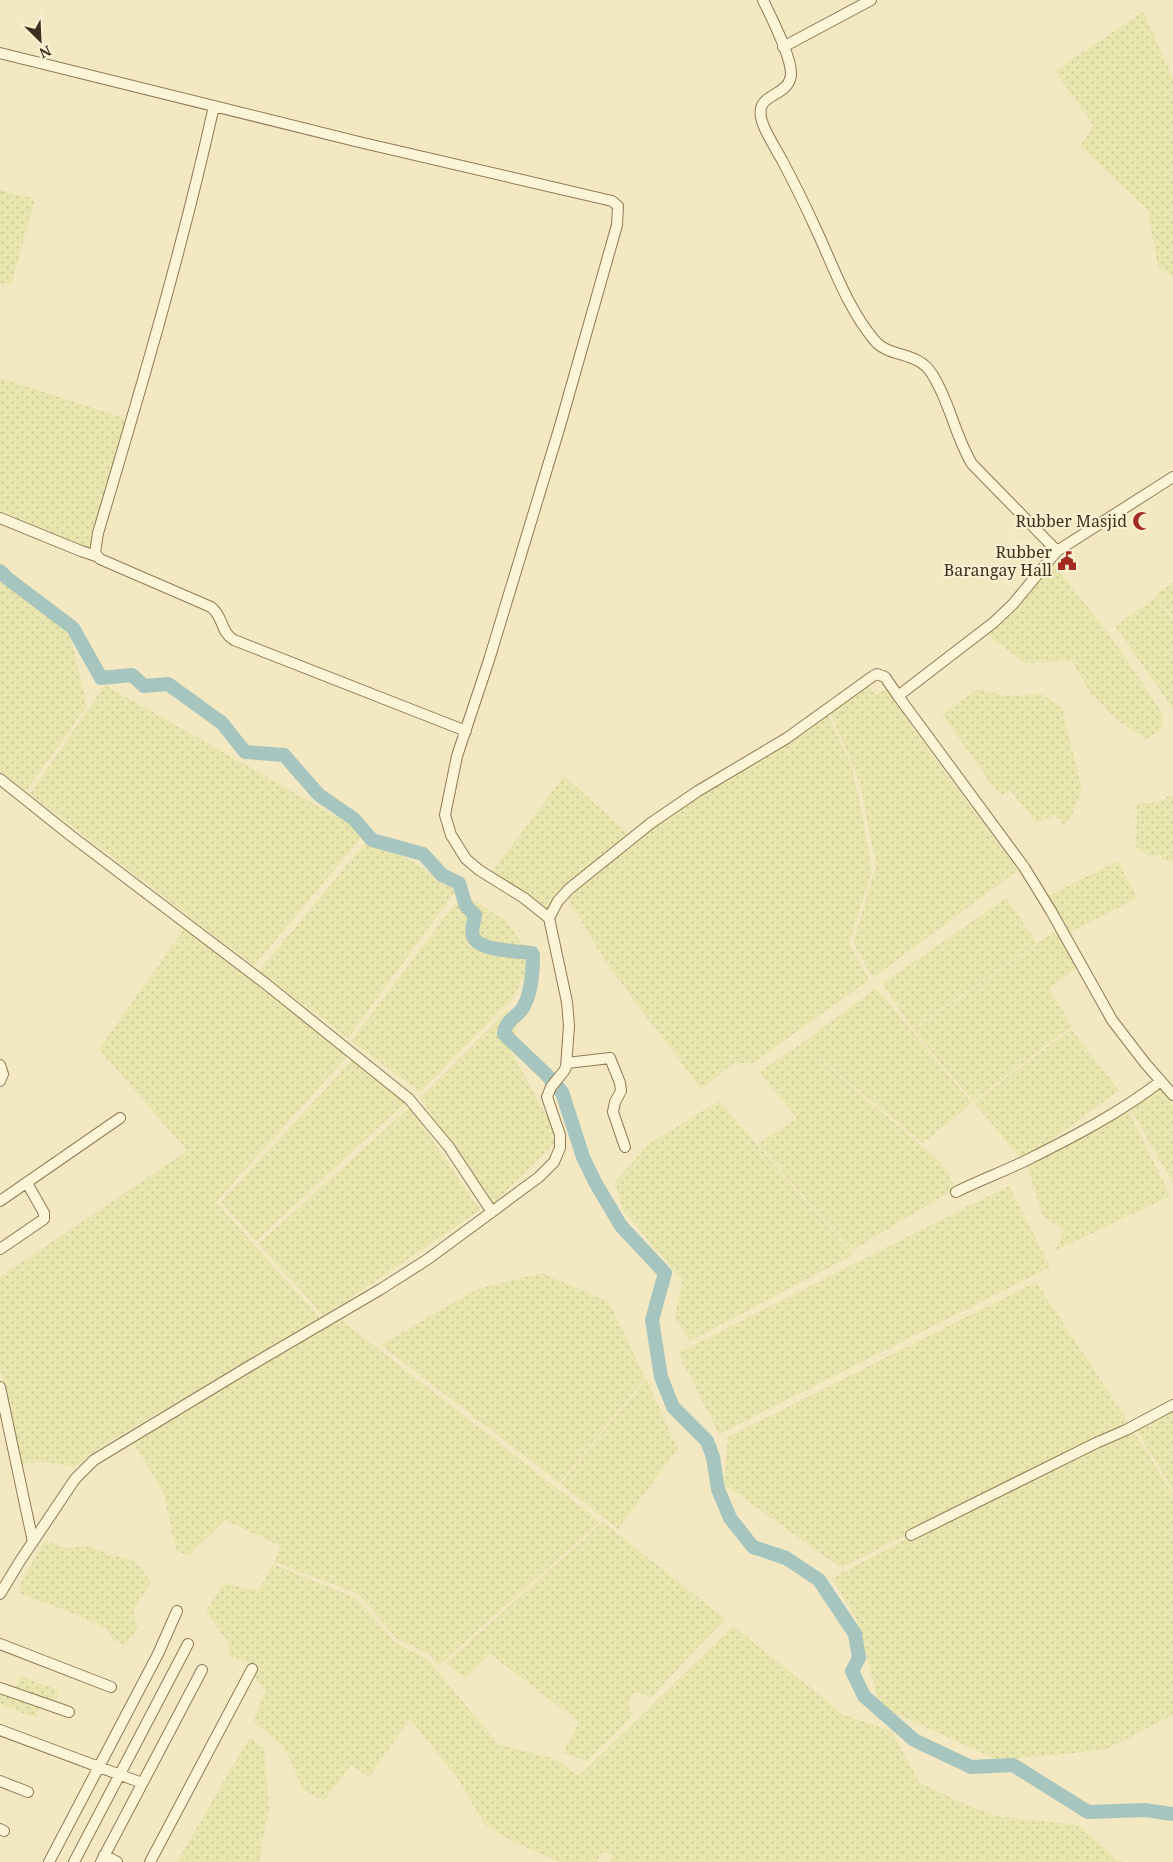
<svg xmlns="http://www.w3.org/2000/svg" width="1173" height="1862" font-family="'Noto Serif',serif">
	<defs>
		<pattern id="farmland-dots" width="8" height="8" patternUnits="userSpaceOnUse" patternTransform="scale(1.25)"><rect width="8" height="8" fill="#e9e5ae"/><path d="M2 2h.1M6 6h.1" fill="none" stroke="#c9c595" stroke-width="1.8" stroke-linecap="round"/></pattern>
	</defs>
	<rect width="100%" height="100%" fill="#f3e8c2"/>
	<!-- farmland -->
	<path fill="url(#farmland-dots)" d="M1143 12 1173 77V277L1158 267 1148 210 1080 146 1094 126 1055 71Z
		M0 190 35 199 11 285 0 283Z
		M0 378 127 419 90 550 0 511Z
		M1053 563 1115 642 1162 713V730L1146 739 1117 720 1091 694 1072 661 1025 663 987 635 1026 596Z
		M0 579 68 628 87 706 26 791 0 770Z
		M1173 583V617L1156 594Z
		M1157 597 1173 619V709L1115 626Z
		M105 685 365 833 254 966 30 794Z
		M866 685 876 695 887 688 916 733 1018 870 873 978 853 942 876 867 861 788 853 765 830 713Z
		M978 689 1006 696 1042 694 1062 708 1082 790 1072 815 1064 825 1055 815 1037 823 1010 790 1000 796 942 714Z
		M828 715 850 762 859 798 872 871 849 943 869 980 753 1063H734L701 1089 605 961 568 899 588 880 667 818Z
		M564 776 629 834 575 877 548 912 491 873Z
		M1168 796 1173 797V861L1162 860V856L1147 855 1136 846 1137 804 1161 802Z
		M372 835 456 890 348 1038 259 971Z
		M1118 861 1137 898 1069 933 1048 896Z
		M463 893 506 921 533 959 513 998 420 1092 351 1041Z
		M1006 898 1037 943 913 1029 882 984Z
		M184 929 349 1054 216 1202 320 1318 97 1449 75 1467 46 1462 18 1463 0 1367V1277L187 1151 99 1049Z
		M1057 930 1078 967 1049 989 1072 1026 973 1101 913 1030Z
		M876 988 972 1103 923 1143 805 1047 941 1162 956 1188 851 1251 758 1144 797 1118 759 1072 801 1044Z
		M507 1010 518 1022 510 1050 549 1120 555 1143 493 1204 420 1098Z
		M1071 1029 1119 1091 1022 1161 974 1102Z
		M354 1058 405 1103 256 1241 221 1202Z
		M1158 1087 1173 1105V1183L1129 1106Z
		M719 1101 853 1255 690 1341 675 1318 682 1280 623 1210 615 1182 649 1144Z
		M410 1107 480 1210 324 1316 258 1244Z
		M1128 1110 1170 1196 1055 1251 1064 1231 1043 1216 1027 1165Z
		M1009 1186 1050 1267 719 1434 678 1353Z
		M542 1273 609 1302 645 1378 560 1483 381 1345 477 1289Z
		M1036 1282 1129 1423 841 1568 724 1484 728 1437Z
		M340 1319 600 1522 438 1666 430 1655 398 1640 358 1594 275 1562 280 1546 225 1520 188 1556 176 1550 164 1494 133 1442Z
		M646 1379 678 1449 618 1529 561 1484Z
		M1173 1408V1490L1136 1429Z
		M1133 1430 1173 1494V1715L1105 1750 997 1760 890 1711 877 1696 858 1622 832 1578 891 1547Z
		M603 1522 725 1619 650 1698 638 1692 632 1694 628 1705 633 1715 587 1761 563 1753 579 1722 490 1654 465 1678 446 1663Z
		M45 1540 66 1548 89 1546 108 1554 135 1561 151 1582 133 1611 138 1626 132 1638H129L126 1645 113 1640 112 1635 107 1629 75 1614 21 1594 19 1586Z
		M273 1564 356 1598 396 1643 427 1659 498 1744 555 1759 579 1776 733 1626 844 1715 891 1731 920 1783 965 1804 996 1816 1078 1825 1118 1860 1123 1862H610L613 1856 603 1852 597 1862H559L512 1841 485 1825 458 1779 410 1719 369 1777 351 1765 324 1801 302 1789 292 1763 282 1746 253 1721 266 1690 252 1675V1665L230 1655 227 1641 206 1611 224 1583 258 1591Z
		M21 1676 60 1691 54 1705 42 1701 36 1718 0 1704V1689L12 1694Z
		M249 1738 264 1747 267 1783 269 1810 262 1842 260 1862H177Z"/>
	<g fill="none" stroke-linecap="round" stroke-linejoin="round">
		<!-- river -->
		<path stroke="#a5c5be" stroke-width="14" d="M0 571 7 578 73 628 101 678 132 675 144 686 168 684 222 723 245 752 284 755 319 795 354 819 372 840 423 854 442 875 459 883 466 906 475 915C474 922 470 932 474 938 481 951 518 951 532 953L533 955C533 970 531 993 524 1006 518 1018 506 1018 504 1034L546 1074 562 1092 583 1157 595 1182 621 1226 665 1273 652 1320 661 1377 673 1407 707 1441 713 1457 718 1489 730 1518 753 1547 786 1558 819 1580 855 1634 859 1658 852 1671 864 1696 914 1740 971 1767 1013 1765 1088 1812 1144 1810 1173 1814"/>
		<!-- minor casing -->
		<g stroke="#8f7a57" stroke-width="12">
			<path id="minor" d="M763 0C771 17 792 57 791 75 788 101 747 90 765 129 770 140 777 151 783 162 794 183 805 205 815 227 833 265 847 308 875 341 890 358 918 351 932 374 950 402 955 436 972 464L1057 551
				M783 47 871 0
				M0 53 359 142 612 201 618 206 617 225 560 426 489 660 457 756 445 815 451 835 466 859 479 870 524 898 549 918
				M214 106C182 250 140 392 98 533L95 553 100 559 211 607C224 617 220 632 234 640L466 731
				M0 518 81 551 96 556
				M898 696 1024 867 1051 911 1112 1020 1145 1063 1173 1095
				M0 779 70 835 266 984 409 1099 449 1147 492 1212
				M567 1063 610 1058 620 1083 621 1091 615 1102 613 1112 625 1147
				M0 1065 3 1074 0 1081
				M956 1192C980 1180 1005 1171 1029 1159 1075 1136 1121 1112 1161 1081
				M0 1201 120 1118
				M0 1249 44 1219V1213L27 1183
				M0 1387 33 1542
				M911 1535 1096 1443 1126 1430 1173 1405
				M0 1594 20 1561 75 1479 94 1460 248 1367 381 1289 428 1259 539 1177 554 1162 560 1148V1135L547 1097 551 1087 564 1071 566 1067 569 1026 567 1002 549 918 558 901 569 889 651 823 698 791 787 738 873 676 877 674 885 677 898 696 993 623 1013 604 1057 551 1173 477
				M0 1644 111 1687
				M0 1688 69 1712
				M0 1730 142 1783
				M0 1781 28 1792
				M0 1829 4 1831
				M104 1855 117 1862
				M49 1862 158 1654 177 1611
				M74 1862 188 1644
				M101 1862 202 1670
				M150 1862 252 1669"/>
		</g>
		<!-- minor -->
		<use href="#minor" stroke="#fcf4d6" stroke-width="10"/>
	</g>
	<!-- icons -->
	<defs>
		<g id="mosque-bare" transform="scale(1.5)"><path d="M3.5-4.9A6 6 0 1 0 3.5 4.9A5 5 0 1 1 3.5-4.9Z" fill="#a42b20" stroke="#f9f1d3" stroke-width="2.5" paint-order="stroke"/></g>
		<g id="civic-bare" transform="scale(1.5)"><path d="M-.6-6.5H3V-4.5H.6V-3L4-1V1h2V6H-6V1h2V-1L-.6-3ZM-1.2 2.5V6h2.4V2.5Z" fill="#a42b20" stroke="#f9f1d3" stroke-width="2.5" paint-order="stroke"/></g>
	</defs>
	<g fill-rule="evenodd">
		<use href="#mosque-bare" x="1142" y="521"/>
		<use href="#civic-bare" x="1067" y="561"/>
	</g>
	<g text-anchor="middle" stroke-width="4" stroke-linejoin="round" paint-order="stroke">
		<!-- poi labels -->
		<g font-size="16" fill="#3d2f1d" stroke="#f9f1d3" text-anchor="end">
			<text x="1127" y="527">Rubber Masjid</text>
			<text x="1052" y="558">Rubber<tspan x="1052" dy="18">Barangay Hall</tspan></text>
		</g>
	</g>
	<!-- north arrow -->
	<g transform="translate(40 40) rotate(156)" stroke="#f9f1d3" stroke-width="4" paint-order="stroke">
	<path d="M0-4L9 19L0 12L-9 19Z" fill="#3d2f1d"/>
	<text y="-8" font-size="14" font-weight="bold" text-anchor="middle" fill="#3d2f1d">N</text>
	</g>
</svg>
